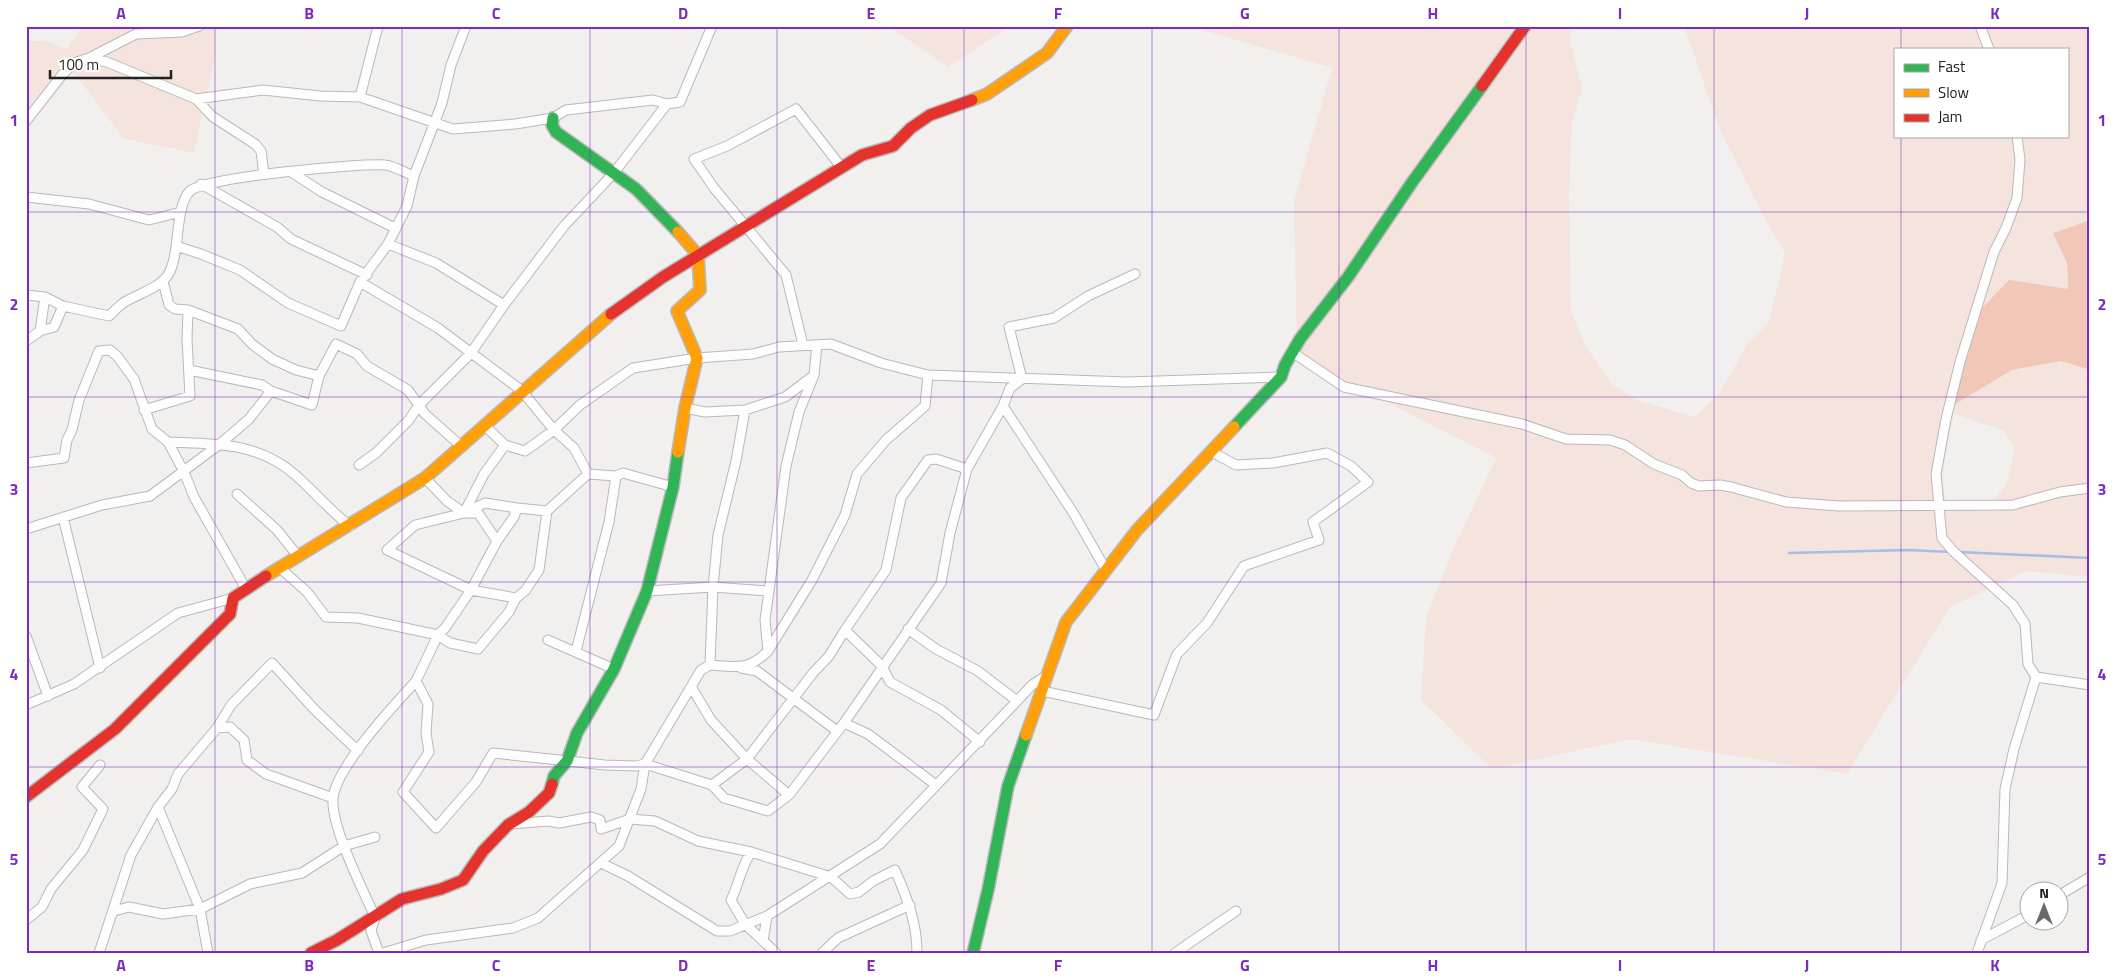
<svg xmlns="http://www.w3.org/2000/svg" width="2116" height="979" font-family="'Titillium Web',sans-serif">
	<rect width="100%" height="100%" fill="#f2f0ef"/>
	<!-- green -->
	<path fill="#f5e4dd" fill-rule="evenodd" d="M83 26H215L216 52 194 153 124 139 65 61 26 113V41H47L66 49Z
		M888 26H1010L948 67Z
		M1189 26H1572L1570 41 1582 87 1572 125 1569 192 1571 311 1585 345 1611 383 1634 399 1694 417 1719 394 1748 343 1769 322 1785 253 1767 223 1720 130 1684 26H2090V220L2053 233 2067 263 2068 289 1968 358 1952 406 2011 370 2061 361 2090 370V577L2027 571 1950 607 1847 774 1631 739 1492 769 1421 700 1426 618 1456 543 1496 458 1297 356 1294 200 1332 68ZM1895 49H2067V136H1895ZM1954 414 2003 430 2015 447 2007 482 1992 503 1948 504C1937 483 1949 438 1954 414Z"/>
	<!-- forest -->
	<path fill="#f1c8b7" d="M2090 220V370L2061 361 2012 370 1952 406 1982 308 2009 280 2068 289 2067 263 2053 233Z"/>
	<g fill="none" stroke-linecap="round" stroke-linejoin="round">
		<!-- stream -->
		<path stroke="#a7bde7" stroke-width="2.5" d="M1959 552 2090 558
			M1789 553 1908 550 1951 552"/>
		<!-- street casing -->
		<g stroke="#bab8b8" stroke-width="11">
			<path id="street" d="M466 26 451 65 442 103 414 176 407 206 388 244 360 282 438 328 521 390 554 430 574 448 588 474
				M1980 26 1989 49
				M89 58 136 34 182 32 199 26
				M360 97 453 129 515 124 553 118 566 110 653 100 667 104
				M196 99 213 117 255 144 261 151 264 174
				M26 121 62 75 74 63 89 58 107 62 196 99 263 90 320 96 360 97 378 26
				M291 172 322 192 395 228
				M201 184 277 227 291 239 367 275
				M26 197 89 204 149 220 181 212
				M388 244 436 263 504 305
				M176 246 201 254 240 270 288 303 341 326 360 282
				M163 281 169 305 175 309 188 310 238 329 252 344 272 359 296 370 319 376 336 344 357 354 367 366 408 390 425 414 461 446
				M26 295 45 297 63 306
				M40 331 45 297
				M26 341 40 331 54 327 63 306 109 316C113 312 118 307 123 303 137 294 158 289 168 275 181 254 174 207 190 191 204 177 361 163 385 165 395 166 405 173 414 176
				M803 345 786 275 714 188 694 159 727 146 796 109 842 168
				M1292 352 1344 387 1522 424 1566 439 1610 440 1625 445 1654 464 1682 475 1691 483 1699 486 1720 485 1731 487 1786 502 1839 506 2013 505 2060 492 2090 488
				M189 370 262 385 271 391 312 405 319 376
				M1003 406 1074 514 1106 570
				M144 410 190 396 187 339 188 310
				M745 410 785 397 813 376
				M484 425 505 445 525 451 554 430 580 405 633 368 697 358 753 354 779 347 831 344 881 363 928 375
				M168 442C214 444 256 442 293 473 313 490 329 510 350 526
				M505 445 484 474 464 513 415 525 387 550 471 590 516 598
				M26 463 64 458 67 440 72 430 79 400 99 351 110 350 117 356 134 379 152 429 168 442 184 472 194 497 246 589
				M359 465 376 453 409 420 419 405 471 353 504 305 564 226 613 174 667 104 680 102 712 26
				M967 469 936 459 928 460 901 498 886 570 845 630 882 666 890 682 941 710 980 742
				M616 476 588 474 547 511 517 508 514 517 497 541 471 590 445 628 438 635 416 681 428 704 426 733 429 752 403 792 436 828 476 782 493 753 605 765 636 766 645 764 712 785 724 798 768 811 789 795
				M425 478 447 501 464 513 485 503 517 508
				M237 494 277 530 297 555
				M467 513H478L497 541
				M63 517 100 668
				M26 529 102 505 150 496 220 444 249 419 271 391
				M279 567 307 592 326 617 358 618 438 635 450 643 478 649 509 612 516 598 525 591 539 570 547 511
				M647 591 713 587 769 591
				M908 629 936 649 978 671 1017 701
				M26 636 48 696
				M548 640 614 669
				M576 651 609 522 616 476 623 473 673 487
				M768 651 812 580 845 515 857 474 886 440 925 406 928 375 1127 382 1281 377
				M710 665C736 667 748 671 768 651L765 620 786 466 799 412 814 375 817 345
				M741 668 757 671 837 731
				M2036 677 2090 685
				M692 688 711 720 747 759 789 795 844 723 868 734 936 785
				M1042 691 1154 715 1177 654 1207 623 1244 566 1319 540 1313 522 1368 482 1351 466 1327 453 1273 463 1236 465 1212 452
				M26 705 74 684 178 613 233 598
				M844 723 941 583 950 533 967 469 1003 406 1010 388 1022 379 1009 327 1054 318 1088 296 1135 274
				M217 728 230 727 244 740 247 760 266 774 333 798
				M712 785 747 759 813 673 829 656 845 630
				M158 807 200 909 208 953
				M511 824 549 821 559 823 591 817 600 820 601 829 630 819 655 821 698 841 751 852 831 877 850 894 859 892 873 881 895 870C907 898 917 922 917 953
				M751 852C741 867 739 884 731 900L745 924 776 953
				M601 863 628 876 717 931H730L767 916 880 844 1017 701 1032 685 1046 676
				M2058 896 2090 877
				M114 911 129 907 163 914 200 909 250 884 302 873 344 846 375 837
				M26 920 42 907 51 889 83 850 103 809 82 787 100 765
				M1981 940 2028 915
				M763 941 767 916
				M99 953 131 855 158 807 172 789 178 774 217 728 231 705 272 663 314 709 358 751
				M379 953 371 931 375 917C363 890 331 827 333 799 335 768 395 704 416 681
				M383 953 426 940 513 928 538 918 619 846 641 789 645 764 701 670 710 665 713 587 718 535 736 461 745 410 705 412 685 408
				M822 953 838 938 910 905
				M1175 953 1236 911
				M1977 953 2002 883 2005 789 2014 749 2036 677 2028 664 2025 624 2013 605 1954 552 1942 538 1936 474 1946 419 1960 362 1994 252 2006 228 2017 198 2020 160 2017 136"/>
		</g>
		<!-- fast casing -->
		<g stroke="#bab8b8" stroke-width="14">
			<path id="fast" d="M553 118 552 125 556 132 636 189 678 232
				M1234 427 1281 377 1285 365 1300 339 1348 277 1413 181 1482 86
				M552 784 554 776 567 761 577 733 614 669 647 591 673 487 678 452
				M973 953 988 890 1008 786 1026 735"/>
		</g>
		<!-- slow casing -->
		<g stroke="#bab8b8" stroke-width="14">
			<path id="slow" d="M972 100 987 94 1047 53 1067 26
				M678 232 698 255 700 290 677 311 697 358 685 408 678 452
				M266 576 425 478 611 314
				M1026 735 1066 622 1137 530 1234 427"/>
		</g>
		<!-- jam casing -->
		<g stroke="#bab8b8" stroke-width="14">
			<path id="jam" d="M1482 86 1525 26
				M611 314 663 277 862 155 893 146 911 128 930 115 972 100
				M26 797 115 729 230 614 233 598 266 576
				M311 953 337 940 402 899 441 889 463 880 483 851 508 825 529 812 549 793 552 784"/>
		</g>
		<!-- street -->
		<use href="#street" stroke="#fdfdfd" stroke-width="9"/>
		<!-- fast -->
		<use href="#fast" stroke="#30b455" stroke-width="11"/>
		<!-- slow -->
		<use href="#slow" stroke="#ff9f0a" stroke-width="11"/>
		<!-- jam -->
		<use href="#jam" stroke="#e5322d" stroke-width="11"/>
	</g>
	<!-- grid -->
	<path fill="none" stroke="#7b2cbf" stroke-width="1" stroke-opacity="0.55" d="M215 26V953M402 26V953M590 26V953M777 26V953M964 26V953M1152 26V953M1339 26V953M1526 26V953M1714 26V953M1901 26V49M1901 136V953M26 212H2090M26 397H2090M26 582H2090M26 767H2090"/>
	<!-- border -->
	<rect width="2116" height="979" fill="none" stroke="#ffffff" stroke-width="55"/>
	<!-- legend -->
	<rect x="1894" y="48" width="175" height="90" fill="#ffffff" stroke="#a7a7a6"/>
	<rect x="1904" y="64" width="25" height="8" fill="#30b455" stroke="#a7a7a6"/>
	<text x="1938" y="72" font-size="15" fill="#232221">Fast</text>
	<rect x="1904" y="89" width="25" height="8" fill="#ff9f0a" stroke="#a7a7a6"/>
	<text x="1938" y="98" font-size="15" fill="#232221">Slow</text>
	<rect x="1904" y="114" width="25" height="8" fill="#e5322d" stroke="#a7a7a6"/>
	<text x="1938" y="122" font-size="15" fill="#232221">Jam</text>
	<!-- north arrow -->
	<g transform="translate(2044 906)"><circle r="24" fill="#ffffff" stroke="#a7a7a6"/>
	<path d="M0-4L9 19L0 12L-9 19Z" fill="#6b6a69"/>
	<text y="-8" font-size="14" font-weight="bold" text-anchor="middle" fill="#232221">N</text>
	</g>
	<!-- scale -->
	<path d="M50 70v8h121v-8" fill="none" stroke="#232221" stroke-width="2.5"/>
	<text x="58" y="70" font-size="15" fill="#232221" stroke="#ffffff" stroke-width="4" paint-order="stroke">100 m</text>
	<rect x="28" y="28" width="2060" height="924" fill="none" stroke="#7b2cbf" stroke-width="2"/>
	<g font-size="16" text-anchor="middle" font-weight="bold" fill="#7b2cbf">
		<text x="121" y="19">A</text>
		<text x="309" y="19">B</text>
		<text x="496" y="19">C</text>
		<text x="683" y="19">D</text>
		<text x="871" y="19">E</text>
		<text x="1058" y="19">F</text>
		<text x="1245" y="19">G</text>
		<text x="1433" y="19">H</text>
		<text x="1620" y="19">I</text>
		<text x="1807" y="19">J</text>
		<text x="1995" y="19">K</text>
		<text x="14" y="126">1</text>
		<text x="2102" y="126">1</text>
		<text x="14" y="310">2</text>
		<text x="2102" y="310">2</text>
		<text x="14" y="495">3</text>
		<text x="2102" y="495">3</text>
		<text x="14" y="680">4</text>
		<text x="2102" y="680">4</text>
		<text x="14" y="865">5</text>
		<text x="2102" y="865">5</text>
		<text x="121" y="971">A</text>
		<text x="309" y="971">B</text>
		<text x="496" y="971">C</text>
		<text x="683" y="971">D</text>
		<text x="871" y="971">E</text>
		<text x="1058" y="971">F</text>
		<text x="1245" y="971">G</text>
		<text x="1433" y="971">H</text>
		<text x="1620" y="971">I</text>
		<text x="1807" y="971">J</text>
		<text x="1995" y="971">K</text>
	</g>
</svg>
